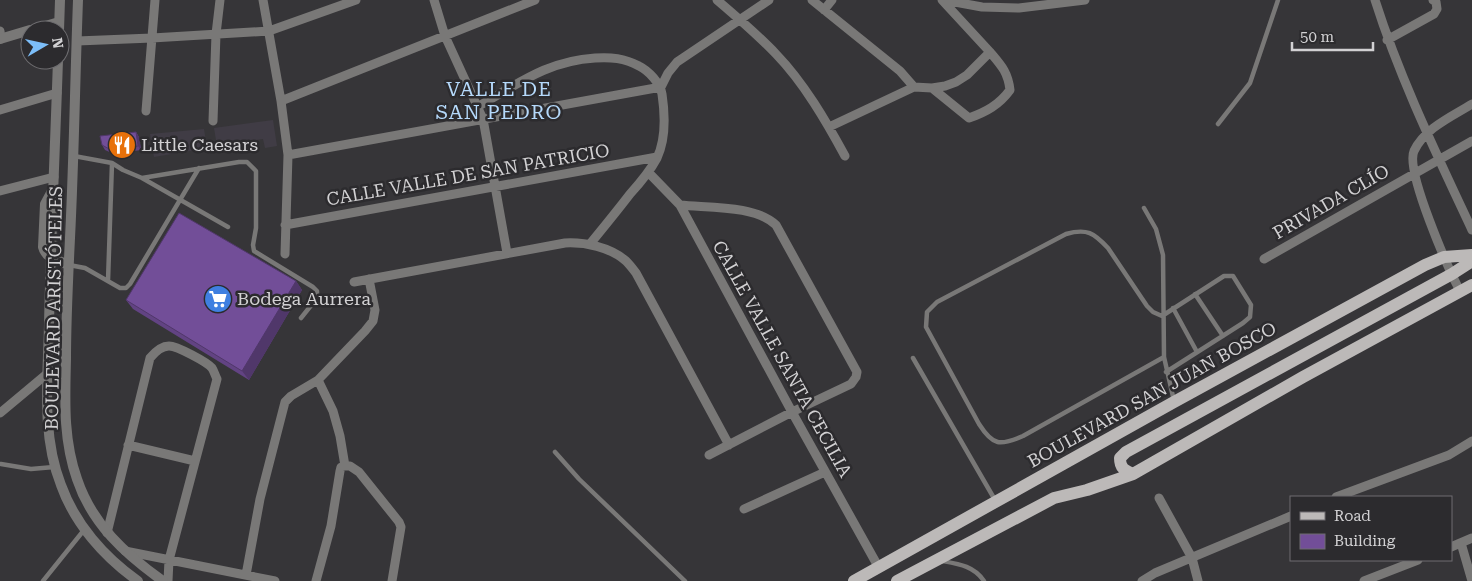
<svg xmlns="http://www.w3.org/2000/svg" width="1472" height="581" font-family="'Roboto Serif',serif">
	<rect width="100%" height="100%" fill="#363538"/>
	<!-- built -->
	<path fill="#403c45" d="M273 120 277 146 265 148 263 139 217 146 214 128Z
		M204 129 207 148 154 157 150 134Z"/>
	<g fill="none" stroke-linecap="round" stroke-linejoin="round">
		<!-- service -->
		<path stroke="#797877" stroke-width="4.5" d="M1218 124 1250 83 1278 0
			M74 156 112 163 123 170 142 178 239 162H247L256 171V228L253 245 254 251 313 287 317 291V298L301 318
			M142 178 228 227
			M1144 208 1156 229 1163 255 1164 357 1174 401
			M69 265 85 268 120 288H126L130 284 199 168
			M108 281 112 163
			M1195 294 1223 336
			M1173 308 1197 352
			M1164 357 1023 436C1000 446 993 446 979 424L926 327 927 312 937 302 1066 234C1087 228 1094 233 1108 248L1147 306 1153 312 1162 316 1224 276H1233L1251 305 1250 317 1243 323 1166 372
			M913 358 995 500
			M555 452 579 479 685 581
			M1 464 31 469 54 467
			M942 561C959 564 974 566 984 581
			M43 581 84 530"/>
		<!-- minor -->
		<path stroke="#797877" stroke-width="9" d="M263 0 281 101 288 155 285 254
			M434 0 445 36 483 119 507 253
			M717 0C737 17 758 35 776 54 804 83 826 121 845 156
			M812 0 900 71 914 87
			M944 0 982 7 1019 8 1085 0
			M1375 0C1400 79 1437 155 1472 230
			M824 10 832 0
			M0 31 1 39
			M1387 40 1434 14 1437 9 1436 2 1433 0
			M77 41 152 38 269 31 356 0
			M661 87 668 73 677 62 769 0
			M932 88 969 118C986 112 999 105 1010 90 1008 72 1001 65 990 52
			M281 101 535 0
			M477 107C518 84 547 61 595 58 611 57 624 58 639 66 649 71 660 83 662 94 665 114 666 139 657 158 650 171 640 183 630 194 617 211 603 228 590 244
			M0 110 57 93
			M146 111 155 0
			M213 121 216 34 220 0
			M829 127 914 87 932 88 945 86 956 82 967 75 990 52 942 0
			M288 155 661 87
			M648 172 680 205 792 412 879 568
			M0 191 54 177
			M680 205C708 208 755 205 776 225L857 372 856 377 851 384 792 412 709 455
			M285 225 657 157
			M1264 259 1472 141
			M354 282 565 243C585 242 610 247 626 261 629 264 633 269 636 273L729 445
			M1460 291C1449 270 1405 171 1414 151 1425 128 1451 117 1472 104
			M318 380 333 411 340 436 345 466
			M0 413 48 373
			M128 445 195 461
			M345 466H350L359 472 399 522 401 527 392 581
			M1336 497 1449 455 1472 441
			M1159 498 1192 558 1198 581
			M744 509 825 472
			M107 533 150 358C155 352 161 346 169 346 177 346 207 362 212 368 214 371 215 375 217 379L169 560 168 581
			M1461 543 1472 581
			M1451 547 1472 538
			M125 551 275 581
			M246 575 260 499 285 402 291 396 318 380 365 331 373 321 375 310 369 279
			M316 581 331 526 340 471 341 467 345 466
			M1142 581 1155 573 1291 516
			M1364 581 1418 560"/>
		<!-- tertiary -->
		<path stroke="#797877" stroke-width="10" d="M78 0C75 79 74 159 70 238 68 279 66 319 66 359 65 401 63 439 77 479 92 524 125 554 163 581
			M32 30 59 22
			M59 30 60 0
			M0 39 30 30
			M58 60C55 148 51 236 49 324 48 378 41 434 61 485 75 524 104 557 138 581
			M52 191 45 204 43 247C46 259 58 260 69 265"/>
		<!-- primary -->
		<path stroke="#bcb9b8" stroke-width="12" d="M1133 474C1124 470 1120 468 1120 458L1126 452 1452 274 1472 261
			M854 581 1174 402 1425 265 1444 257 1472 255
			M897 581 1054 498 1087 490 1133 474 1303 377 1472 285"/>
	</g>
	<!-- wall -->
	<path fill="#624383" d="M136 132 139 137 141 150 114 154 105 150 102 145Z
		M296 281 302 290 249 380 133 309 126 300Z"/>
	<!-- shaded-wall -->
	<path fill="#50376a" d="M136 132 139 137 141 150 138 146Z
		M296 281 302 290 249 380 242 371Z"/>
	<!-- building -->
	<path fill="#724e98" stroke="#50376a" d="M136 132 138 146 111 150 102 145 100 136Z
		M179 213 296 281 242 371 126 300Z"/>
	<!-- icons -->
	<defs>
		<g id="restaurant-disc" transform="scale(1.4375)"><circle r="9.5" fill="#e8710a" stroke="#2c2b2e"/><path d="M-5-6h1v4h1v-4h1v4h1v-4h1v5L-1.5 .5V6h-2V.5L-5-1ZM5-6V6H3V1.5H1.5Q1.5-4 5-6Z" fill="#fff"/></g>
		<g id="supermarket-disc" transform="scale(1.4375)"><circle r="9.5" fill="#3f7fe0" stroke="#2c2b2e"/><path d="M-6-5.5h2.5l.6 2H6L4.5 2H-2.5L-4.4-4H-6ZM-1.5 3.2a1.3 1.3 0 1 0 .1 0ZM3 3.2a1.3 1.3 0 1 0 .1 0Z" fill="#fff"/></g>
	</defs>
	<g fill-rule="evenodd">
		<use href="#restaurant-disc" x="122" y="145"/>
		<use href="#supermarket-disc" x="218" y="299"/>
	</g>
	<g text-anchor="middle" stroke-width="5" stroke-linejoin="round" paint-order="stroke">
		<!-- poi labels -->
		<g font-size="18" fill="#d2d1d3" stroke="#2c2b2e" text-anchor="start">
			<text x="141" y="151">Little Caesars</text>
			<text x="237" y="305">Bodega Aurrera</text>
		</g>
		<!-- street labels -->
		<g font-size="18" fill="#d2d1d3" stroke="#2c2b2e">
			<text transform="translate(468 175) rotate(-10)" y="6">CALLE VALLE DE SAN PATRICIO</text>
			<text transform="translate(1331 202) rotate(-30)" y="6">PRIVADA CLÍO</text>
			<text transform="translate(54 308) rotate(-89)" y="6">BOULEVARD ARISTÓTELES</text>
			<text transform="translate(782 359) rotate(61)" y="6">CALLE VALLE SANTA CECILIA</text>
			<text transform="translate(1152 395) rotate(-29)" y="6">BOULEVARD SAN JUAN BOSCO</text>
		</g>
		<!-- quarter labels -->
		<g font-size="20" letter-spacing="1" fill="#b5d9fb" stroke="#2c2b2e">
			<text x="499" y="96">VALLE DE<tspan x="499" dy="23">SAN PEDRO</tspan></text>
		</g>
	</g>
	<!-- legend -->
	<rect x="1290" y="496" width="162" height="65" fill="#2c2b2e" stroke="#6e6d70"/>
	<rect x="1300" y="512" width="25" height="8" fill="#bcb9b8" stroke="#6e6d70"/>
	<text x="1334" y="521" font-size="15" fill="#d2d1d3">Road</text>
	<rect x="1300" y="534" width="25" height="15" fill="#724e98" stroke="#6e6d70"/>
	<text x="1334" y="546" font-size="15" fill="#d2d1d3">Building</text>
	<!-- north arrow -->
	<g transform="translate(45 45) rotate(81)"><circle r="24" fill="#2c2b2e" stroke="#6e6d70"/>
	<path d="M0-4L9 19L0 12L-9 19Z" fill="#7cbef9"/>
	<text y="-8" font-size="14" font-weight="bold" text-anchor="middle" fill="#d2d1d3">N</text>
	</g>
	<!-- scale -->
	<path d="M1292 42v8h81v-8" fill="none" stroke="#d2d1d3" stroke-width="2.5"/>
	<text x="1300" y="42" font-size="15" fill="#d2d1d3" stroke="#2c2b2e" stroke-width="4" paint-order="stroke">50 m</text>
</svg>
